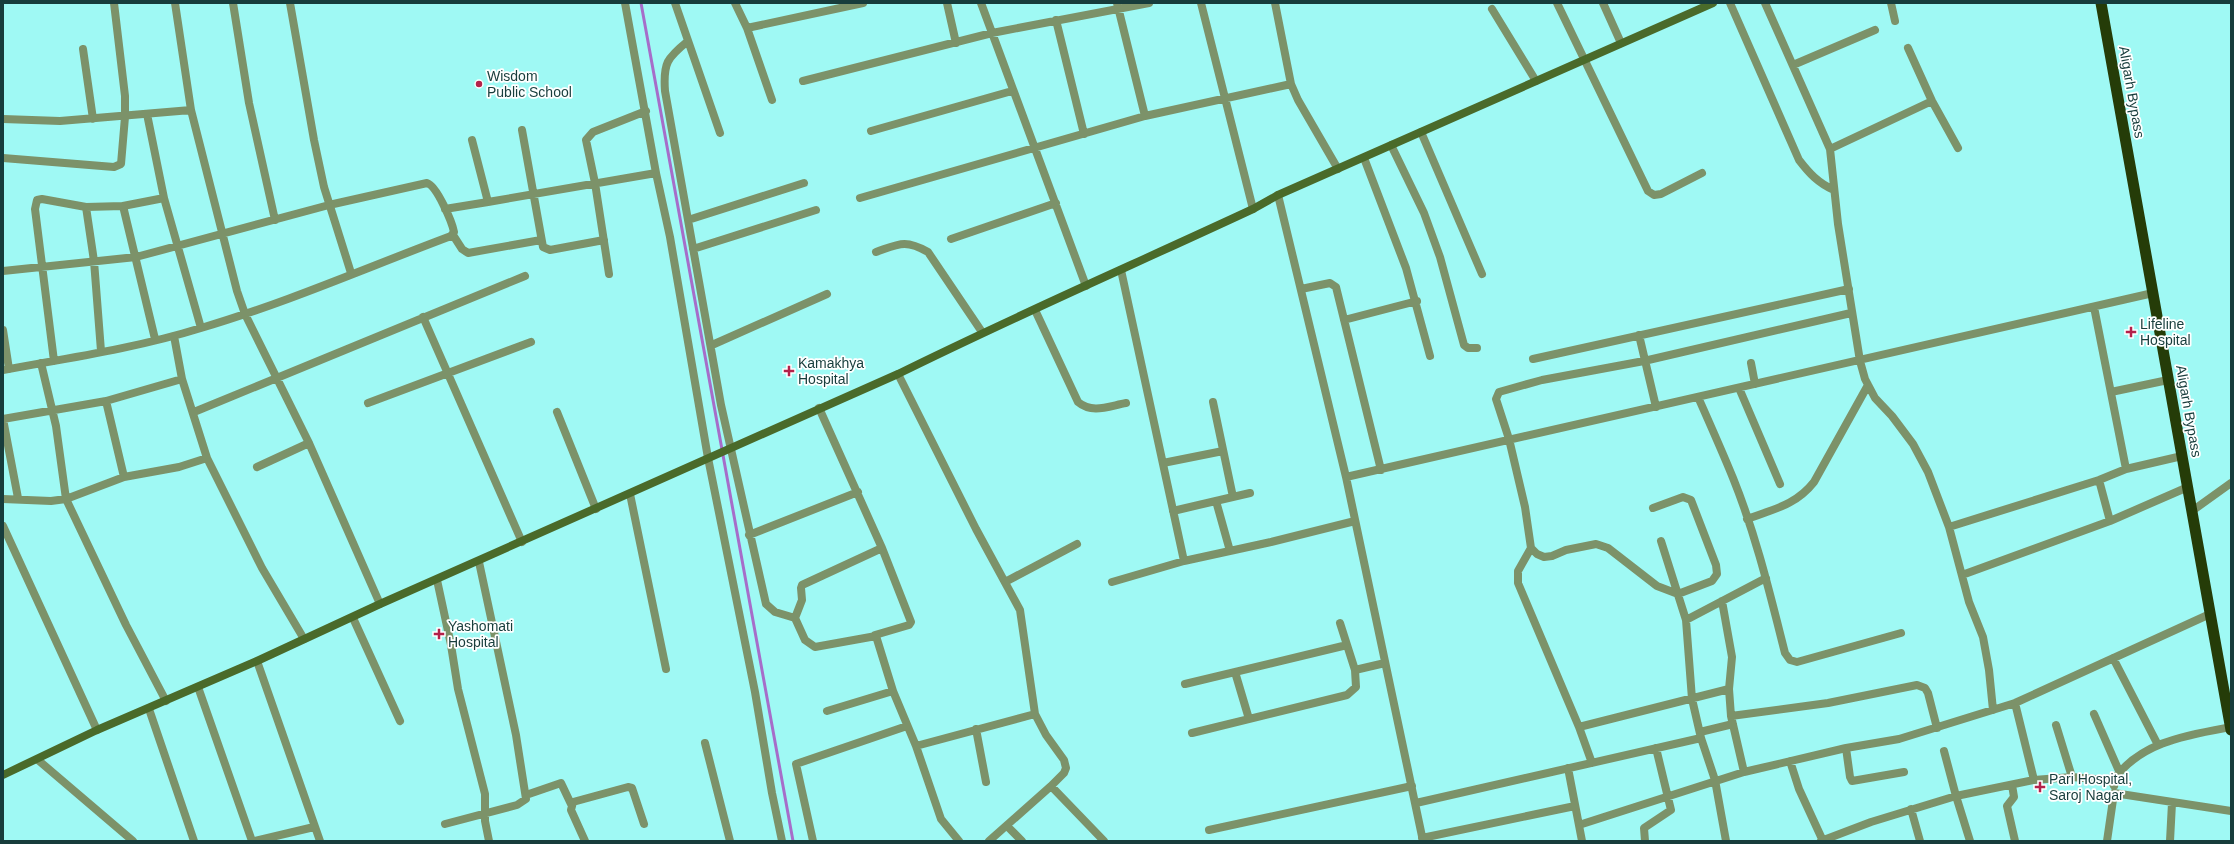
<svg xmlns="http://www.w3.org/2000/svg" width="2234" height="844" font-family="Arial,sans-serif">
	<rect width="100%" height="100%" fill="#9ff9f4"/>
	<g fill="none" stroke-linecap="round" stroke-linejoin="round">
		<!-- stream -->
		<path stroke="#a66dc9" stroke-width="3" d="M641 3 793 841"/>
		<!-- minor -->
		<path stroke="#7c9269" stroke-width="8" d="M175 3 191 110 237 291 245 314 309 443 380 604
			M233 3 249 103 275 220
			M290 3 314 140 324 187 351 273
			M625 3 656 173 670 237 708 458 755 692 772 793 782 841
			M675 3 720 133
			M735 3 747 28 772 100
			M947 3 956 43
			M981 3 1086 286
			M1117 3 1145 116 1291 84
			M1201 3 1253 209
			M1275 3 1291 84 1298 100 1338 169
			M1557 3 1648 191 1654 195 1661 194 1702 173
			M1603 3 1621 43
			M1730 3 1799 160C1809 173 1818 183 1834 190
			M1765 3 1830 149 1932 101
			M1891 3 1895 21
			M1492 9 1536 81
			M1056 20 1084 134
			M747 28 863 3
			M688 41C667 58 663 63 665 91L721 405 766 604 775 612 795 618 805 640 815 647 876 636 893 691 916 746 1035 714
			M1908 48 1932 101 1958 148
			M83 49 93 119
			M1793 65 1875 30
			M803 81 992 33 1149 3
			M147 114 164 198 201 328
			M3 119 60 121 191 110
			M522 130 543 247 550 250 604 240
			M871 131 1012 91
			M1421 132 1482 274
			M472 140 488 202 656 173
			M1391 145 1424 213 1440 257 1464 345 1468 348H1477
			M1830 149 1838 224 1860 361 1865 379 1875 398 1892 416 1913 444 1928 472 1949 527 1969 602 1983 637 1989 670 1993 710
			M3 158 114 167 121 164 125 117V96L114 3
			M1364 158 1406 268 1430 356
			M1278 195 1346 477 1423 841
			M860 198 1145 116
			M123 206 155 339
			M86 207 94 261 101 351
			M445 209 488 202
			M688 220 804 183
			M453 235 462 249 468 253 541 240
			M951 239 1056 203
			M693 249 816 210
			M876 252C899 244 905 239 928 252L982 332
			M1121 270 1184 561
			M3 271 136 257 329 205 427 183C437 186 452 222 454 232L451 236C368 267 286 303 201 328 137 348 69 358 3 370
			M609 274 595 183 586 140 593 132 646 111
			M1301 289 1330 283 1336 287 1381 470
			M2094 307 2126 469
			M1035 310 1078 402C1092 414 1109 406 1126 403
			M423 317 522 542
			M1344 320 1417 301
			M3 330 9 369
			M1639 335 1656 407
			M174 336 182 379 207 458 262 568 304 639
			M712 345 827 294
			M1533 359 1849 289
			M54 361 35 209 37 200 42 199 86 207 123 206 164 198
			M41 363 56 426 66 499 126 625 166 701
			M1751 363 1755 384
			M898 374 976 529 1020 610 1035 714 1046 735 1064 760 1066 768 1064 773 1051 786 989 841
			M1739 388 1780 484
			M2111 392 2168 380
			M1698 397C1710 424 1722 451 1733 478 1756 535 1770 594 1785 653L1790 660 1797 662 1901 633
			M106 401 124 477
			M1213 402 1233 497
			M368 403 531 342
			M819 408 882 548 911 622 909 625 875 635
			M194 412 525 276
			M557 412 596 509
			M3 419 106 401 182 379
			M3 419 18 498
			M1163 463 1223 451
			M257 467 309 443
			M1346 477 2153 293
			M2099 480 2110 521
			M630 494 666 669
			M3 499 51 501 66 499 124 477 179 467 207 458
			M1216 501 1230 551
			M1653 508 1683 497 1691 500 1716 565 1717 574 1712 581 1678 594 1657 586 1608 548 1596 544 1566 550 1552 556 1544 557 1537 554 1531 548 1525 507 1509 439 1496 399 1499 392 1542 380 1644 361 1851 313
			M1173 511 1250 493
			M2192 511 2231 483
			M1747 519C1774 509 1796 505 1814 482L1868 385
			M3 526 97 730
			M1949 527 2099 480 2126 469 2182 456
			M749 535 858 492
			M1661 541 1686 620 1692 699 1701 738 1715 780 1726 841
			M1531 548 1518 571V583L1579 727 1592 763
			M1962 575 2110 521 2188 487
			M437 580 451 645 458 689 485 794V821L489 841
			M1005 582 1077 544
			M1112 582 1184 561 1271 542 1355 521
			M1722 601 1732 657 1729 689
			M353 618 400 721
			M795 618 802 600 801 588 802 585 882 548
			M1686 620 1766 578
			M1340 623 1355 670
			M2113 658 2158 745
			M257 661 320 841
			M1235 672 1249 719
			M1185 684 1347 645
			M198 687 252 841
			M2015 703 2034 780
			M149 709 194 841
			M827 711 893 691
			M2094 714 2119 771
			M1731 716 1744 772
			M1579 727 1729 689 1731 716 1828 703 1917 685 1925 688 1928 693 1937 728
			M976 729 986 782
			M1700 732 1733 724
			M1192 733 1347 695 1356 687 1355 670 1385 663
			M705 743 730 841
			M916 746 941 819 959 841
			M1846 748 1850 777 1852 781 1904 772
			M1944 751 1956 796 2034 780 2072 777 2056 725
			M38 760 133 841
			M1790 761 1799 789 1823 841
			M1568 768 1582 841
			M2072 777 2106 780 2112 782 2114 786
			M2112 782C2139 742 2187 735 2231 727
			M2012 785 2014 797 2007 806 2015 841
			M1051 786 1104 841
			M526 795 561 783 571 804
			M1416 803 1701 738
			M1911 809 1920 841
			M445 824 517 805 526 799 516 735 479 562
			M1579 825 1744 772 1846 748 1899 739 2015 703 2210 614
			M1007 826 1022 841
			M1209 830 1412 786
			M1422 838 1575 806
			M255 841 314 827
			M585 841 571 810 573 802 628 787 632 788 644 824
			M813 841 796 764 907 726
			M1645 841 1644 828 1671 810 1656 748
			M1821 841 1871 822 1956 796 1970 841
			M2107 841 2114 793 2231 811
			M2170 841 2172 803"/>
		<!-- secondary -->
		<path stroke="#4a6a2a" stroke-width="8" d="M3 775 97 730 257 661 380 604 898 374C1015 316 1135 264 1253 209L1278 195 1713 3"/>
		<!-- trunk -->
		<path stroke="#253c08" stroke-width="11" d="M2101 3 2231 730"/>
	</g>
	<!-- markers -->
	<g fill="#b3214a" stroke="#fff" stroke-width="1.5">
		<circle cx="479" cy="84" r="4"/>
		<path d="M2129 326h4v4h4v4h-4v4h-4v-4h-4v-4h4z"/>
		<path d="M787 365h4v4h4v4h-4v4h-4v-4h-4v-4h4z"/>
		<path d="M437 628h4v4h4v4h-4v4h-4v-4h-4v-4h4z"/>
		<path d="M2038 781h4v4h4v4h-4v4h-4v-4h-4v-4h4z"/>
	</g>
	<g text-anchor="middle" stroke-width="3.5" stroke-linejoin="round" paint-order="stroke">
		<!-- poi labels -->
		<g font-size="14" fill="#173d3c" stroke="#fff" text-anchor="start">
			<text x="487" y="81">Wisdom<tspan x="487" dy="16">Public School</tspan></text>
			<text x="2140" y="329">Lifeline<tspan x="2140" dy="16">Hospital</tspan></text>
			<text x="798" y="368">Kamakhya<tspan x="798" dy="16">Hospital</tspan></text>
			<text x="448" y="631">Yashomati<tspan x="448" dy="16">Hospital</tspan></text>
			<text x="2049" y="784">Pari Hospital,<tspan x="2049" dy="16">Saroj Nagar</tspan></text>
		</g>
		<!-- street labels -->
		<g font-size="14" fill="#173d3c" stroke="#fff">
			<text transform="translate(2132 92) rotate(80)" y="5">Aligarh Bypass</text>
			<text transform="translate(2189 411) rotate(80)" y="5">Aligarh Bypass</text>
		</g>
	</g>
	<!-- border -->
	<rect width="2234" height="844" fill="none" stroke="#173d3c" stroke-width="8"/>
</svg>
